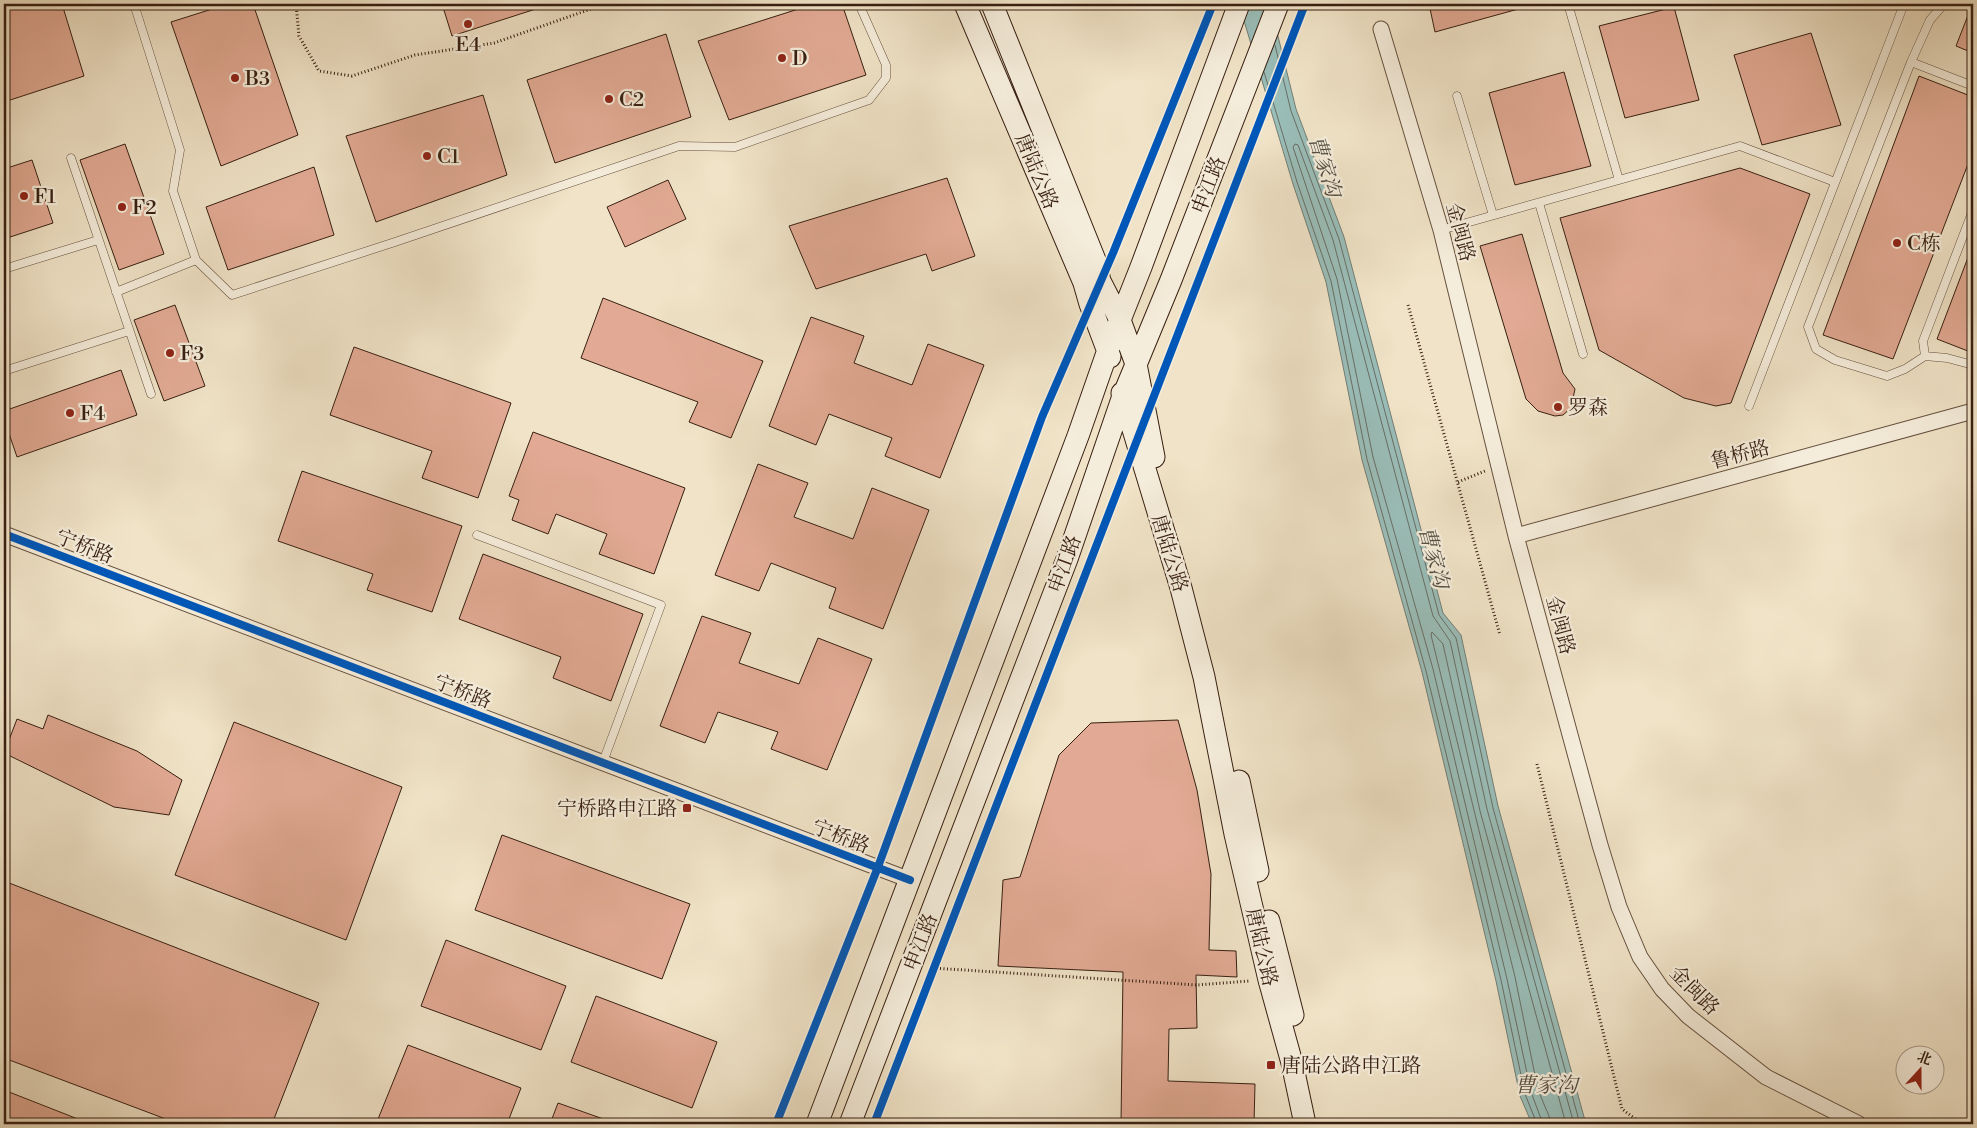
<svg xmlns="http://www.w3.org/2000/svg" width="1977" height="1128" font-family="'Libre Bodoni','Noto Serif SC',serif">
	<rect width="100%" height="100%" fill="#f0e3c7"/>
	<filter id="stains"><feTurbulence type="fractalNoise" baseFrequency=".004" numOctaves="4"/><feColorMatrix values="0 0 0 0 .2 0 0 0 0 .09 0 0 0 0 .02 0 0 0 .5 -.17"/></filter>
	<radialGradient id="worn" r=".72"><stop offset=".6" stop-color="#630" stop-opacity="0"/><stop offset="1" stop-color="#630" stop-opacity=".3"/></radialGradient>
	<!-- water -->
	<path fill="#9abeb9" stroke="#727e76" d="M1239 4H1270L1296 109 1344 237 1443 613 1461 635 1498 806 1586 1124H1532L1520 1096 1496 981 1422 672 1362 460 1326 282 1293 184Z"/>
	<g fill="none" stroke-linecap="round" stroke-linejoin="round">
		<!-- shore -->
		<path stroke="#686e65" stroke-width="1" d="M1275 45 1291 111 1339 239 1439 615 1456 638 1493 808 1580 1124
			M1264 72 1297 182 1331 281 1367 459 1426 671 1501 980 1525 1094 1537 1124
			M1543 1124 1531 1092 1507 979 1433 669 1373 457 1337 279 1293 147 1295 144 1298 145 1333 240 1433 616 1450 641 1487 809 1574 1124
			M1550 1124 1549 1116 1538 1090 1515 977 1431 635 1432 632 1443 644 1480 811 1566 1124"/>
	</g>
	<!-- building -->
	<path fill="#e2aa94" stroke="#371f11" d="M4 4H62L84 76 4 102Z
		M228 4H253L298 135 221 166 171 22Z
		M452 4H542V7L452 36 443 7Z
		M814 4H842L866 75 729 120 698 41Z
		M1429 4H1522V8L1435 32Z
		M1972 5H1973V53L1956 46Z
		M1674 7 1699 100 1625 118 1599 26Z
		M1811 33 1841 125 1762 145 1734 55Z
		M666 34 691 117 555 163 527 80Z
		M1564 72 1591 166 1515 185 1489 93Z
		M1919 76 1973 97V151L1893 359 1823 335Z
		M483 95 507 175 376 222 346 136Z
		M125 144 164 254 119 270 80 160Z
		M32 160 53 223 4 239V169Z
		M314 167 334 235 228 270 206 207Z
		M1740 168 1810 194 1731 403 1716 406 1684 398 1599 350 1560 218Z
		M947 178 975 256 932 271 926 254 816 289 789 226Z
		M668 180 686 219 625 247 607 207Z
		M1522 234 1563 373 1575 389 1571 408 1563 415 1555 416 1538 411 1526 399 1480 246Z
		M1972 247 1973 248V353L1937 339Z
		M603 298 763 361 731 438 689 422 698 402 581 358Z
		M175 305 205 386 164 401 134 320Z
		M811 317 864 336 854 363 912 385 928 344 984 365 940 478 885 456 892 438 829 414 816 445 769 426Z
		M354 347 511 403 478 498 422 478 432 451 330 415Z
		M121 370 137 415 17 457 4 419V411Z
		M533 432 685 488 654 574 599 554 607 534 556 514 548 534 512 520 519 500 509 496Z
		M758 464 808 483 794 517 853 539 872 488 929 510 883 629 829 608 836 588 771 563 759 591 715 575Z
		M302 471 462 526 432 612 367 590 373 574 278 541Z
		M483 554 643 614 611 701 553 678 561 657 459 619Z
		M702 616 751 633 739 663 799 684 818 638 872 659 827 770 771 749 778 732 718 712 705 743 660 726Z
		M48 715 137 751 182 780 169 815 114 807 4 753 17 719 43 729Z
		M1178 720 1197 790 1211 874 1209 950 1236 951 1237 977 1196 975 1197 1028 1169 1029 1168 1081 1255 1084 1254 1124H1121L1123 972 998 966 1003 880 1020 877 1059 755 1091 723Z
		M234 722 402 787 346 940 175 875Z
		M502 835 690 904 662 979 475 910Z
		M4 881 319 1003 272 1124H179L4 1058Z
		M446 940 566 986 541 1050 421 1006Z
		M596 996 717 1042 692 1108 571 1062Z
		M408 1045 521 1088 507 1124H376Z
		M4 1090 88 1123V1124H4Z
		M558 1103 612 1122V1124H550Z"/>
	<g fill="none" stroke-linecap="round" stroke-linejoin="round">
		<!-- lane casing -->
		<g stroke="#65503e" stroke-width="9">
			<path id="lane" d="M134 4 180 150 173 191 196 260 232 295 395 242 679 146 735 147 869 100 886 78V65L859 4
				M1568 4 1619 180
				M1944 4 1930 20 1911 62 1808 327 1816 349 1835 360 1887 376 1905 369 1925 356 1947 358 1973 365
				M1911 62 1973 86
				M1457 96 1493 215
				M71 158 151 394
				M1539 203 1583 354
				M1441 230 1740 146 1835 182
				M4 269 98 240
				M116 292 196 260
				M1925 356 1923 341 1973 210
				M4 371 129 331
				M1749 406 1904 4
				M477 535 661 605 603 762"/>
		</g>
		<!-- street casing -->
		<g stroke="#65503e" stroke-width="17">
			<path id="street" d="M1381 29 1441 230 1516 536 1600 845 1619 907 1640 957 1662 989 1688 1016 1766 1077 1859 1124
				M4 534 910 880
				M1516 536 1973 411"/>
		</g>
		<!-- secondary casing -->
		<g stroke="#371f11" stroke-width="23">
			<path id="secondary" d="M965 4 1084 283 1090 304 1110 357
				M992 4 1095 260 1100 281 1120 320 1136 364 1154 457
				M1122 393 1181 588 1204 677 1235 834 1269 980 1292 1063 1305 1124
				M1239 781 1258 871
				M1269 921 1293 1015
				M817 1124 1078 436 1108 350 1141 267 1239 4
				M850 1124 1067 559 1123 396 1171 280 1278 4"/>
		</g>
		<!-- path -->
		<path stroke="#371f11" stroke-width="3" stroke-dasharray="1 2.5" stroke-linecap="butt" d="M296 4 299 36 319 71 352 76 415 55 494 43 605 4
			M1408 305 1500 635
			M1458 482 1485 471
			M1537 764 1622 1109 1642 1124
			M933 968 1197 985 1249 981"/>
		<!-- lane -->
		<use href="#lane" stroke="#f5eddb" stroke-width="8"/>
		<!-- street -->
		<use href="#street" stroke="#f5eddb" stroke-width="15"/>
		<!-- secondary -->
		<use href="#secondary" stroke="#f5eddb" stroke-width="21"/>
		<!-- cycleway casing -->
		<g stroke="#f5eddb" stroke-width="11">
			<path id="cycleway" d="M4 534 910 880
				M776 1124 878 867 1042 417 1113 253 1213 4
				M874 1124C1016 750 1164 378 1305 4"/>
		</g>
		<!-- cycleway -->
		<use href="#cycleway" stroke="#0057b8" stroke-width="8"/>
	</g>
	<!-- markers -->
	<g fill="#8f2418" stroke="#f5eddb" stroke-width="2">
		<circle cx="468" cy="24" r="5"/>
		<circle cx="782" cy="58" r="5"/>
		<circle cx="235" cy="78" r="5"/>
		<circle cx="609" cy="99" r="5"/>
		<circle cx="427" cy="156" r="5"/>
		<circle cx="24" cy="196" r="5"/>
		<circle cx="122" cy="207" r="5"/>
		<circle cx="1897" cy="243" r="5"/>
		<circle cx="170" cy="353" r="5"/>
		<circle cx="1558" cy="407" r="5"/>
		<circle cx="70" cy="413" r="5"/>
		<rect x="682" y="803" width="10" height="10" rx="2.5"/>
		<rect x="1266" y="1060" width="10" height="10" rx="2.5"/>
	</g>
	<g text-anchor="middle" stroke-width="4.5" stroke-linejoin="round" paint-order="stroke">
		<!-- poi labels -->
		<g font-size="20" fill="#371f11" stroke="#f5eddb" text-anchor="start">
			<text x="468" y="51" text-anchor="middle">E4</text>
			<text x="792" y="65">D</text>
			<text x="245" y="85">B3</text>
			<text x="619" y="106">C2</text>
			<text x="437" y="163">C1</text>
			<text x="34" y="203">F1</text>
			<text x="132" y="214">F2</text>
			<text x="1907" y="250">C栋</text>
			<text x="180" y="360">F3</text>
			<text x="1568" y="414">罗森</text>
			<text x="80" y="420">F4</text>
			<text x="677" y="815" text-anchor="end">宁桥路申江路</text>
			<text x="1281" y="1072">唐陆公路申江路</text>
		</g>
		<!-- street labels -->
		<g font-size="20" fill="#371f11" stroke="#f5eddb">
			<text transform="translate(1037 171) rotate(67)" y="7">唐陆公路</text>
			<text transform="translate(1208 185) rotate(-69)" y="7">申江路</text>
			<text transform="translate(1461 232) rotate(75)" y="7">金闽路</text>
			<text transform="translate(1740 454) rotate(-15)" y="7">鲁桥路</text>
			<text transform="translate(85 546) rotate(21)" y="7">宁桥路</text>
			<text transform="translate(1170 553) rotate(73)" y="7">唐陆公路</text>
			<text transform="translate(1064 564) rotate(-70)" y="7">申江路</text>
			<text transform="translate(1561 625) rotate(75)" y="7">金闽路</text>
			<text transform="translate(463 691) rotate(21)" y="7">宁桥路</text>
			<text transform="translate(841 836) rotate(21)" y="7">宁桥路</text>
			<text transform="translate(920 942) rotate(-69)" y="7">申江路</text>
			<text transform="translate(1262 947) rotate(77)" y="7">唐陆公路</text>
			<text transform="translate(1695 990) rotate(45)" y="7">金闽路</text>
		</g>
		<!-- water labels -->
		<g font-size="21" font-style="italic" fill="#554f43" stroke="#f5eddb">
			<text transform="translate(1325 166) rotate(73)" y="7">曹家沟</text>
			<text transform="translate(1434 557) rotate(75)" y="7">曹家沟</text>
			<text x="1546" y="1092">曹家沟</text>
		</g>
	</g>
	<!-- margin -->
	<rect width="1977" height="1128" fill="none" stroke="#f0e3c7" stroke-width="20"/>
	<rect x="5" y="5" width="1967" height="1118" fill="none" stroke="#371f11" stroke-width="2.5"/>
	<rect x="10" y="10" width="1957" height="1108" fill="none" stroke="#371f11"/>
	<!-- north arrow -->
	<g transform="translate(1920 1070) rotate(21)"><circle r="24" fill="#f5eddb" stroke="#a99b8a"/>
	<path d="M0-4L9 19L0 12L-9 19Z" fill="#8f2418"/>
	<text y="-8" font-size="14" font-weight="bold" text-anchor="middle" fill="#371f11">北</text>
	</g>
	<rect width="100%" height="100%" filter="url(#stains)"/>
	<rect width="100%" height="100%" fill="url(#worn)"/>
</svg>
